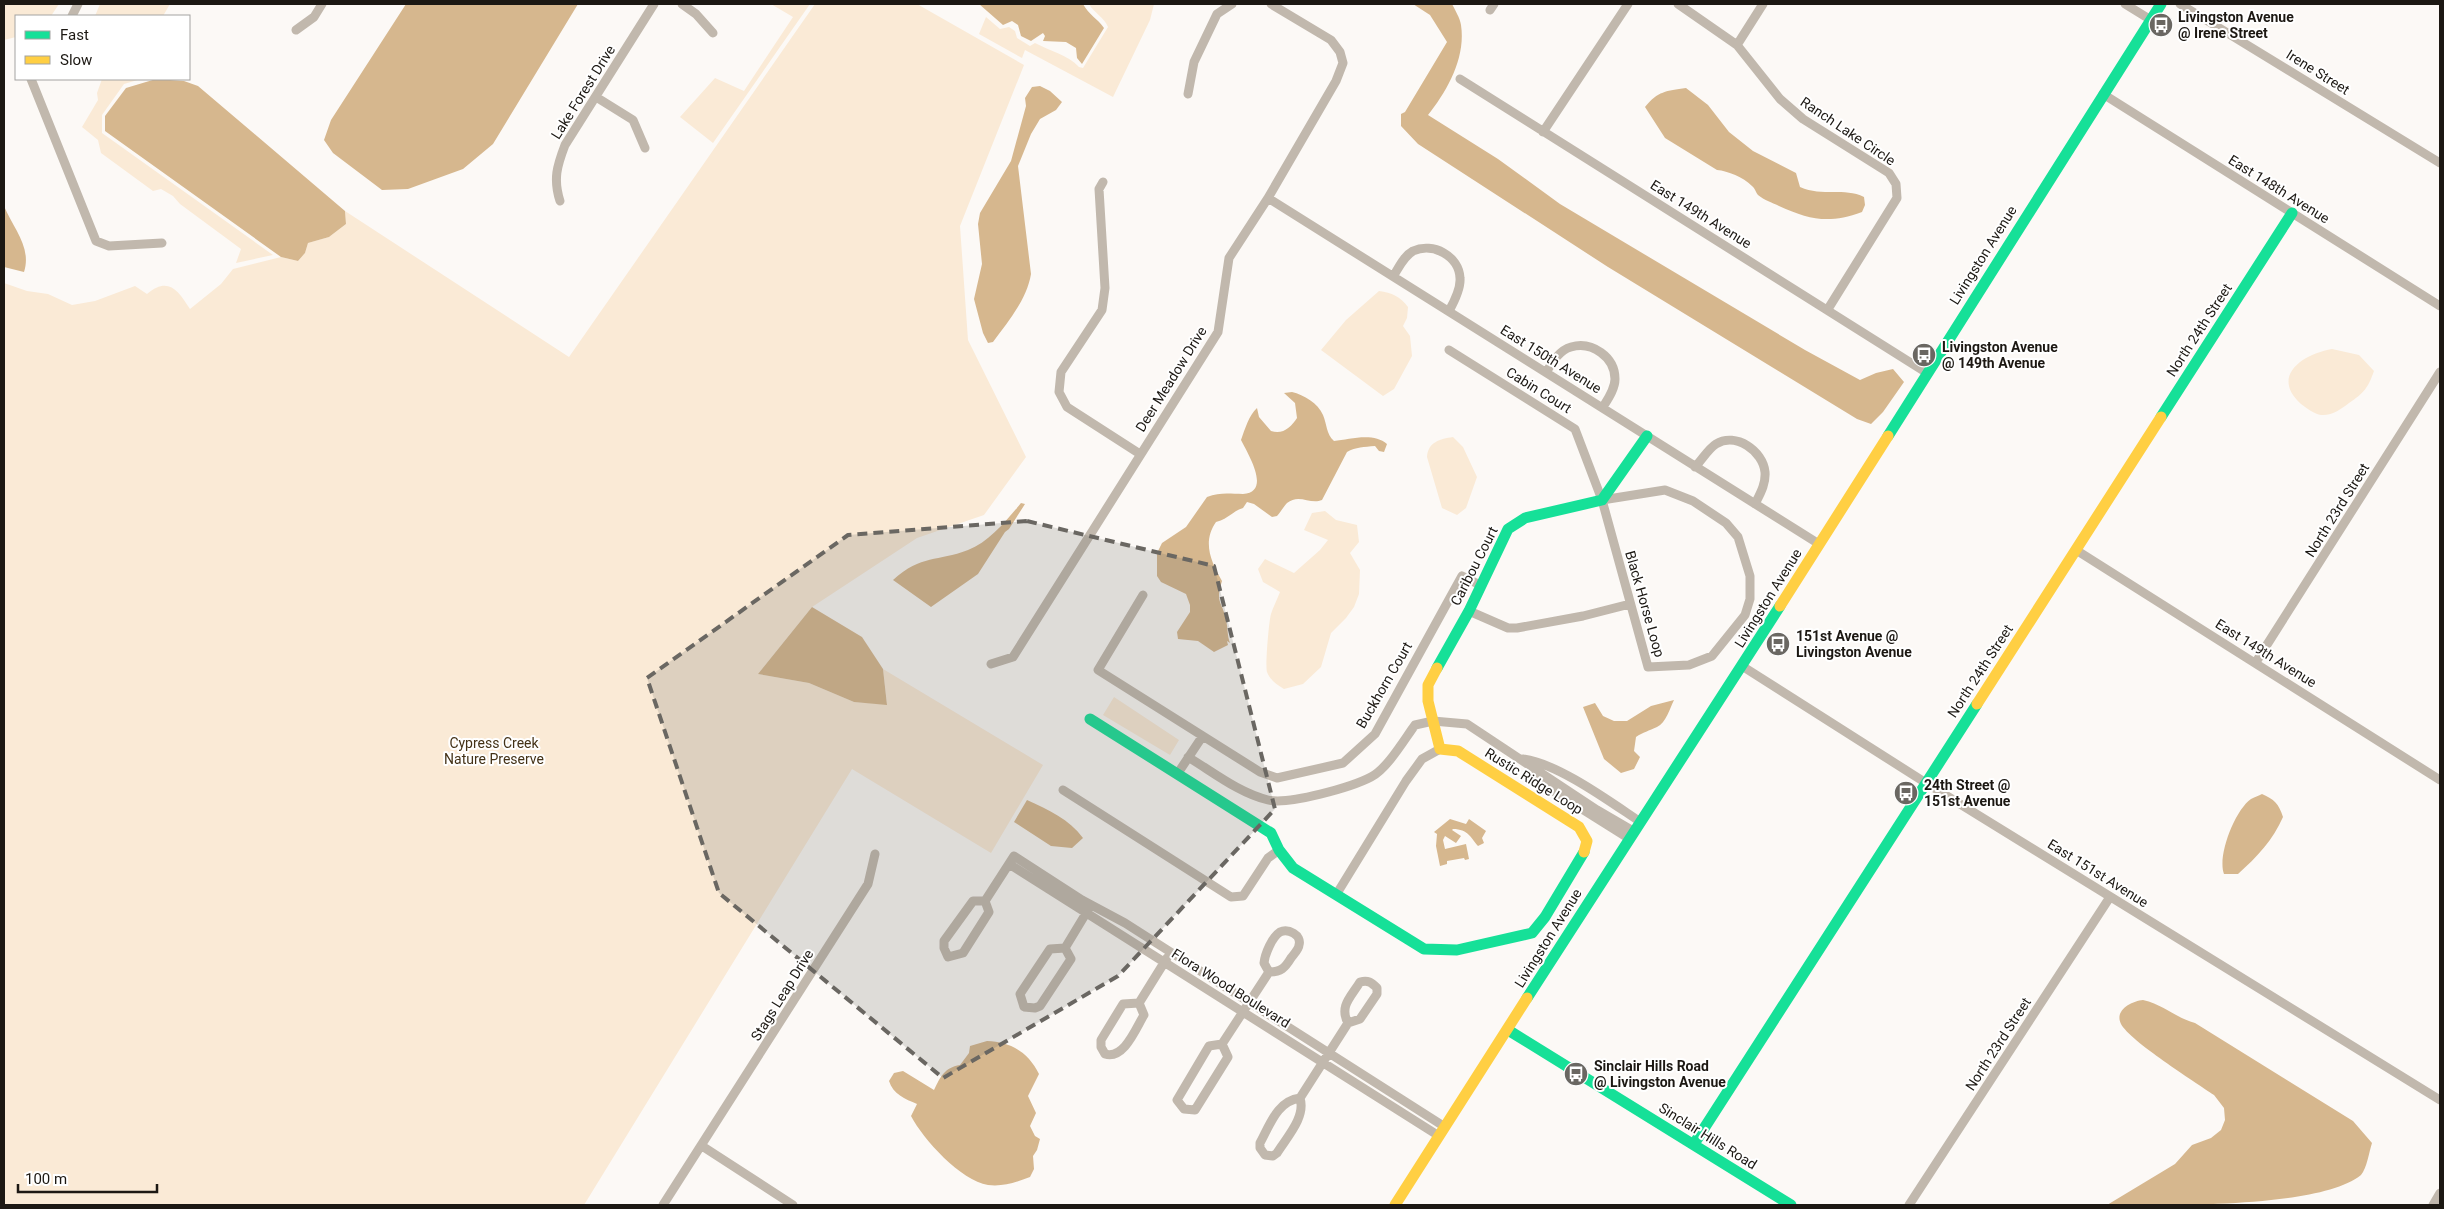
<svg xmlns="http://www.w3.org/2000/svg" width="2444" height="1209" font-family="Roboto,sans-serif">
	<rect width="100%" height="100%" fill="#fcf9f6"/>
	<!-- green -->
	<path fill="#faead6" d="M4 4H59L51 16H16V37L4 40Z
		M100 4H170L163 16H95Z
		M771 4H810L713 143 680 117 715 78 744 91 793 17Z
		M815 4H917L1024 65 960 226 968 340 1026 457 984 515 917 538 812 607 758 674 809 683 854 702 887 704 883 669 1043 765 991 853 852 769 584 1205H4V283L27 291 48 294 72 305 95 301 135 286 147 294C168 276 178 290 190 309L221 284 233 269 281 257 298 261 305 253 308 243 329 237 346 224 345 211 569 357Z
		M1089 4H1154L1150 20 1113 97 1025 50 1022 58 979 34 986 17 1000 29 1009 27 1015 31 1017 38 1030 46 1035 43C1050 51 1068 55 1079 67L1083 68 1108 27C1104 17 1094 13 1089 4Z
		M102 79H141L124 84 102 115V133L273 255 236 263 241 249 180 204 173 196 161 189 153 191 101 153 98 140 82 127 98 100 97 93Z
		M1379 291C1392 293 1400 296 1408 307L1407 318 1403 326 1410 336 1412 356 1394 389 1383 396 1321 350 1346 320Z
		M2332 349 2359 355 2374 371C2368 388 2364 393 2349 403 2341 409 2332 416 2321 415 2315 414 2306 408 2301 404 2270 376 2303 354 2332 349Z
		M1453 437 1463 447 1477 477 1466 508 1457 515 1442 508 1427 457C1428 442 1440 439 1453 437Z
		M1325 511 1336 520 1357 525 1359 542 1350 553 1360 570 1359 594 1354 607 1346 618 1331 633 1321 667 1303 684 1284 689C1277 685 1270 680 1267 672 1265 667 1269 620 1271 614 1273 607 1277 600 1280 592L1263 582 1258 569 1265 559 1294 573 1320 550 1328 540 1304 530 1312 513Z
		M1114 697 1179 740 1170 755 1103 715Z"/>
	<!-- water -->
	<path fill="#d6b78e" d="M406 4H578L493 144 463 169 408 189 382 190 333 153 324 140 331 120Z
		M979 4H1083C1089 15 1097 18 1104 28L1082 64 1077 58 1076 48 1066 42 1043 41 1045 36 1043 33 1031 41 1021 36 1018 25 1012 21 1003 25Z
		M1413 4H1452C1455 10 1460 18 1461 25 1466 58 1447 91 1428 115L1498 159 1560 204 1805 350 1860 380 1876 373 1893 369 1904 382 1883 412 1871 424 1857 419 1608 267 1418 144 1401 126V114L1405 112 1447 42 1430 15Z
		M156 79 184 81 198 86 345 211 346 224 329 237 308 243 305 253 298 261 281 257 105 131V116L126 88Z
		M1040 86 1050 91 1062 102 1056 110 1040 119 1031 134 1018 166 1031 274C1027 299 1008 322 993 342L988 343 983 333 974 299 982 264 978 224 980 213 1011 161 1026 106 1025 98 1032 87Z
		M1686 88 1708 105 1729 132 1753 151 1796 173 1800 187C1823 197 1844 187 1864 197L1865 205 1862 212C1829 224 1810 220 1779 206 1773 203 1764 200 1758 195 1756 193 1755 188 1752 186 1743 177 1728 171 1717 170L1665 138 1645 107C1658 91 1666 91 1686 88Z
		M4 206C13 228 32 247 24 272L4 267Z
		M1292 392C1304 395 1318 403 1323 415 1327 424 1326 434 1334 441 1350 439 1374 432 1387 444L1384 452 1379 451 1375 446C1364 447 1356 447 1347 452L1322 500C1310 505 1299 493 1287 503 1283 507 1281 512 1277 516L1272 517 1254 504 1247 502 1243 508C1231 512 1230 518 1216 522 1202 542 1211 562 1222 581 1215 604 1222 600 1226 620 1228 628 1227 635 1230 643L1227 641 1228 645 1214 652 1198 641 1178 639 1177 632 1190 612V605L1186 594 1161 582 1157 576V553L1162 543 1186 527 1207 497C1220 492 1230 494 1243 494 1272 492 1248 454 1241 440 1245 429 1249 415 1257 408L1259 417 1271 431C1283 435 1291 427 1297 418L1295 403 1284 393Z
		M1021 503 1025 504 1009 529 1005 532 978 574 931 607 893 580C922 554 937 562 968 550 989 542 1007 520 1021 503Z
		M812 607 862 637 883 669 887 705 854 702 809 683 758 674Z
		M1674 700C1670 708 1666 723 1657 727 1649 731 1643 732 1636 737L1634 751 1640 757 1634 769 1621 773 1604 759 1583 707 1595 703 1603 716 1614 721H1627L1651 706Z
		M2262 794C2274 799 2279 804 2283 817 2273 840 2257 857 2238 874H2224C2217 856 2235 810 2251 799 2254 797 2259 796 2262 794Z
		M1027 800C1049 810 1069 819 1083 838L1072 848 1051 846 1014 822Z
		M1450 819 1466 824 1469 819 1486 831 1482 838 1484 843 1478 846C1471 838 1468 829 1453 829L1452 830 1461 836 1456 843 1445 836 1443 840 1445 849 1466 844 1469 859 1465 860 1464 858 1447 861V864L1440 866 1436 846 1437 834 1434 832Z
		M2143 1000C2164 1005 2174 1017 2195 1023L2353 1121 2372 1143C2369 1152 2367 1168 2361 1175 2318 1209 2167 1205 2107 1205L2175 1164 2192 1145 2211 1138 2221 1130 2225 1120 2224 1108 2214 1095C2195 1082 2130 1041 2121 1024 2114 1010 2132 1001 2143 1000Z
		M987 1041C1011 1042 1028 1052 1039 1074L1028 1096 1036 1113 1030 1126 1035 1136 1040 1139 1037 1150 1033 1156 1034 1169 1030 1177C1017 1182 1003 1187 988 1185 961 1181 923 1139 911 1116L917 1104C905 1099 893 1094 889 1081L894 1073 903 1071 934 1090C941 1076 944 1068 960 1065L969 1053 970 1046Z"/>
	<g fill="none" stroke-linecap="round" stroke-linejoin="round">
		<!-- street -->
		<path stroke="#c1b8ad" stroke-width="9" d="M682 4 696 14 713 33
			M1678 4 1737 45 1780 99 1803 119 1889 173 1896 184 1897 198 1828 309
			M2125 4 2151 20
			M2180 4 2440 163
			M1490 10 1494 4
			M72 16 78 4
			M296 30 314 17 322 4
			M1737 45 1763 4
			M31 79 96 241 109 246 162 243
			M1460 79 1927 373
			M1188 94 1194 62 1217 14 1232 4
			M2103 94 2440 306
			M596 97 633 120 645 148
			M1543 132 1628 4
			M1103 182 1099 189 1105 288 1102 310 1061 372 1059 392 1067 407 1140 454
			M1268 198 1819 544
			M560 201C553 179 557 166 565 145L654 4
			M1394 275C1399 267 1404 256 1413 251 1433 242 1459 256 1460 278 1461 289 1454 302 1449 311
			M1449 350 1575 429 1602 500 1648 667 1689 665 1712 656 1745 615 1750 599V576L1738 537 1726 523 1693 501 1665 490 1602 500
			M1547 371C1553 361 1560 350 1571 347 1592 341 1615 357 1615 379 1615 389 1608 399 1603 407
			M1695 467C1702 460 1708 449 1716 444 1736 432 1763 451 1765 472 1766 484 1760 494 1755 504
			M2076 550 2440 780
			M1143 595 1098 670 1260 772 1277 778 1343 763 1375 734 1462 576 1480 585
			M1469 611 1508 628H1517L1583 616 1630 604
			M2256 662 2440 372
			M991 664 1013 657 1218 332 1229 258 1268 198 1336 81 1343 63 1340 52 1331 40 1271 4
			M1742 666 1926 783 2440 1100
			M1188 757C1213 772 1239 793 1268 800 1289 805 1352 787 1371 777 1387 769 1404 740 1415 725L1433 721 1467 724 1597 810 1633 831
			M1523 759C1557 763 1609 801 1639 821
			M1178 773 1202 737
			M1534 773 1550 789 1628 838
			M1063 790 1231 897 1243 896 1268 858 1279 850
			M1009 864 1439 1136
			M1336 895 1406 781 1422 759 1440 749
			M985 901H973L944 941V948L948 957 963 953 989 912 985 901 1014 856 1082 900 1125 923 1445 1127
			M1065 948 1050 949 1020 994 1024 1007 1035 1008 1040 1006 1071 959 1065 948 1088 910
			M1139 1003 1123 1004 1101 1040V1047L1105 1054C1124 1060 1136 1028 1144 1015L1139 1003 1167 958
			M1222 1044 1209 1046 1177 1100 1184 1109 1195 1110 1228 1057 1222 1044 1269 972C1281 972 1285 968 1291 958 1294 954 1299 949 1299 945 1302 935 1288 928 1280 932 1272 937 1265 954 1264 963L1269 972
			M1300 1098C1277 1101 1270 1125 1260 1143V1148L1265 1155 1273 1156 1277 1153C1287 1137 1306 1117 1300 1098L1348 1023 1360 1019 1377 994V988C1371 982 1368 980 1360 982 1351 997 1339 1006 1348 1023
			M702 1146 793 1205
			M663 1205 868 884 875 854
			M1909 1205 2110 897
			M2433 1205 2440 1193"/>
		<!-- fast -->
		<path stroke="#16e098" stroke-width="11" d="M2161 417 2292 213
			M1888 436 2161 4
			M1437 668 1469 611 1508 529 1525 518 1602 500 1647 436
			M1090 719 1271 833 1279 850 1293 868 1424 949 1457 950 1532 933 1545 917 1584 852
			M1527 998 1780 606
			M1508 1030 1791 1205
			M1694 1144 1977 704"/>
		<!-- slow -->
		<path stroke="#ffcf43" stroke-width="11" d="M1780 606 1888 436
			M1437 668 1428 685V701L1440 749 1458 751 1579 827 1587 841 1584 852
			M1977 704 2161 417
			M1395 1205 1527 998"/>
	</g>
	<!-- marked area -->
	<path fill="#6a6762" fill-opacity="0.2" stroke="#6a6762" stroke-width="4" stroke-dasharray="10 6" stroke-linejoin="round" d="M1027 521 1214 566 1275 809 1118 976 943 1078 719 893 647 678 848 535Z"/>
	<!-- icons -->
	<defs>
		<g id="bus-disc" transform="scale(1.25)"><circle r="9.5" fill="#6a6762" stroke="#fff"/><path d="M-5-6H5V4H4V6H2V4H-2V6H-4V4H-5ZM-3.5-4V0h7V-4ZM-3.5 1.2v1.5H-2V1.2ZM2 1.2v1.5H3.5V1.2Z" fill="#fff"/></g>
	</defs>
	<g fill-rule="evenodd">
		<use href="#bus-disc" x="2161" y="25"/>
		<use href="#bus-disc" x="1924" y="355"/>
		<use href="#bus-disc" x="1778" y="644"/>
		<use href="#bus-disc" x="1906" y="793"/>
		<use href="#bus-disc" x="1576" y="1074"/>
	</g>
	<g text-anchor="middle" stroke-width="4" stroke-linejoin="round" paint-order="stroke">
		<!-- poi labels -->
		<g font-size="14" font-weight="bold" fill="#1c1813" stroke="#fff" text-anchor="start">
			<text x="2178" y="22">Livingston Avenue<tspan x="2178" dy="16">@ Irene Street</tspan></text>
			<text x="1942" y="352">Livingston Avenue<tspan x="1942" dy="16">@ 149th Avenue</tspan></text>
			<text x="1796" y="641">151st Avenue @<tspan x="1796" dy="16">Livingston Avenue</tspan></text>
			<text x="1924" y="790">24th Street @<tspan x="1924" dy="16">151st Avenue</tspan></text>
			<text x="1594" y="1071">Sinclair Hills Road<tspan x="1594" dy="16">@ Livingston Avenue</tspan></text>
		</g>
		<!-- street labels -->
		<g font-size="14" fill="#1c1813" stroke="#fff">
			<text transform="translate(2318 72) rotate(32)" y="5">Irene Street</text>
			<text transform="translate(583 92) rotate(-58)" y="5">Lake Forest Drive</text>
			<text transform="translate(1848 131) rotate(34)" y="5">Ranch Lake Circle</text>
			<text transform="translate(2279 189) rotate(32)" y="5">East 148th Avenue</text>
			<text transform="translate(1701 214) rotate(32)" y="5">East 149th Avenue</text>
			<text transform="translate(1983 255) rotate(-58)" y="5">Livingston Avenue</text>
			<text transform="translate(2199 330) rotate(-57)" y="5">North 24th Street</text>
			<text transform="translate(1551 359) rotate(32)" y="5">East 150th Avenue</text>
			<text transform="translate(1171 379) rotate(-58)" y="5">Deer Meadow Drive</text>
			<text transform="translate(1539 390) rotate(32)" y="5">Cabin Court</text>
			<text transform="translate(2337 510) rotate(-58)" y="5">North 23rd Street</text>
			<text transform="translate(1474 566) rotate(-63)" y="5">Caribou Court</text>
			<text transform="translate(1768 598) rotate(-58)" y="5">Livingston Avenue</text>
			<text transform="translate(1645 604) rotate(74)" y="5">Black Horse Loop</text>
			<text transform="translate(2266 653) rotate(32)" y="5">East 149th Avenue</text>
			<text transform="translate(1980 671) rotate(-57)" y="5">North 24th Street</text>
			<text transform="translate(1384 685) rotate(-60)" y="5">Buckhorn Court</text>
			<text transform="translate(1534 781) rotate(32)" y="5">Rustic Ridge Loop</text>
			<text transform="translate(2098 873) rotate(32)" y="5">East 151st Avenue</text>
			<text transform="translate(1548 938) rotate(-58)" y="5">Livingston Avenue</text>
			<text transform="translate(1231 988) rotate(32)" y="5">Flora Wood Boulevard</text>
			<text transform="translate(782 995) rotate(-58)" y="5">Stags Leap Drive</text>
			<text transform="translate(1998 1044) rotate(-57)" y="5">North 23rd Street</text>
			<text transform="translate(1708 1136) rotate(32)" y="5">Sinclair Hills Road</text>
		</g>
		<!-- park labels -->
		<g font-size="14" fill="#433116" stroke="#fff">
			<text x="494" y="748">Cypress Creek<tspan x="494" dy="16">Nature Preserve</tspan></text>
		</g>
	</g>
	<!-- border -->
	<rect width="2444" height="1209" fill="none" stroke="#1c1813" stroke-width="10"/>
	<!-- legend -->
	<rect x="15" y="15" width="175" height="65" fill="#ffffff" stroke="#a4a3a1"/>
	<rect x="25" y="31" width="25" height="8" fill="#16e098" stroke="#a4a3a1"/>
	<text x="60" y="40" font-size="15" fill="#1c1813">Fast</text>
	<rect x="25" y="56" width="25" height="8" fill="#ffcf43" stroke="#a4a3a1"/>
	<text x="60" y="65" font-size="15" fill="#1c1813">Slow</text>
	<!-- scale -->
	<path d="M18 1184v8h139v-8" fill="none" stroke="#1c1813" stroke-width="2.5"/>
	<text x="25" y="1184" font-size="15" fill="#1c1813" stroke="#ffffff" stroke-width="4" paint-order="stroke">100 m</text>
</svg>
